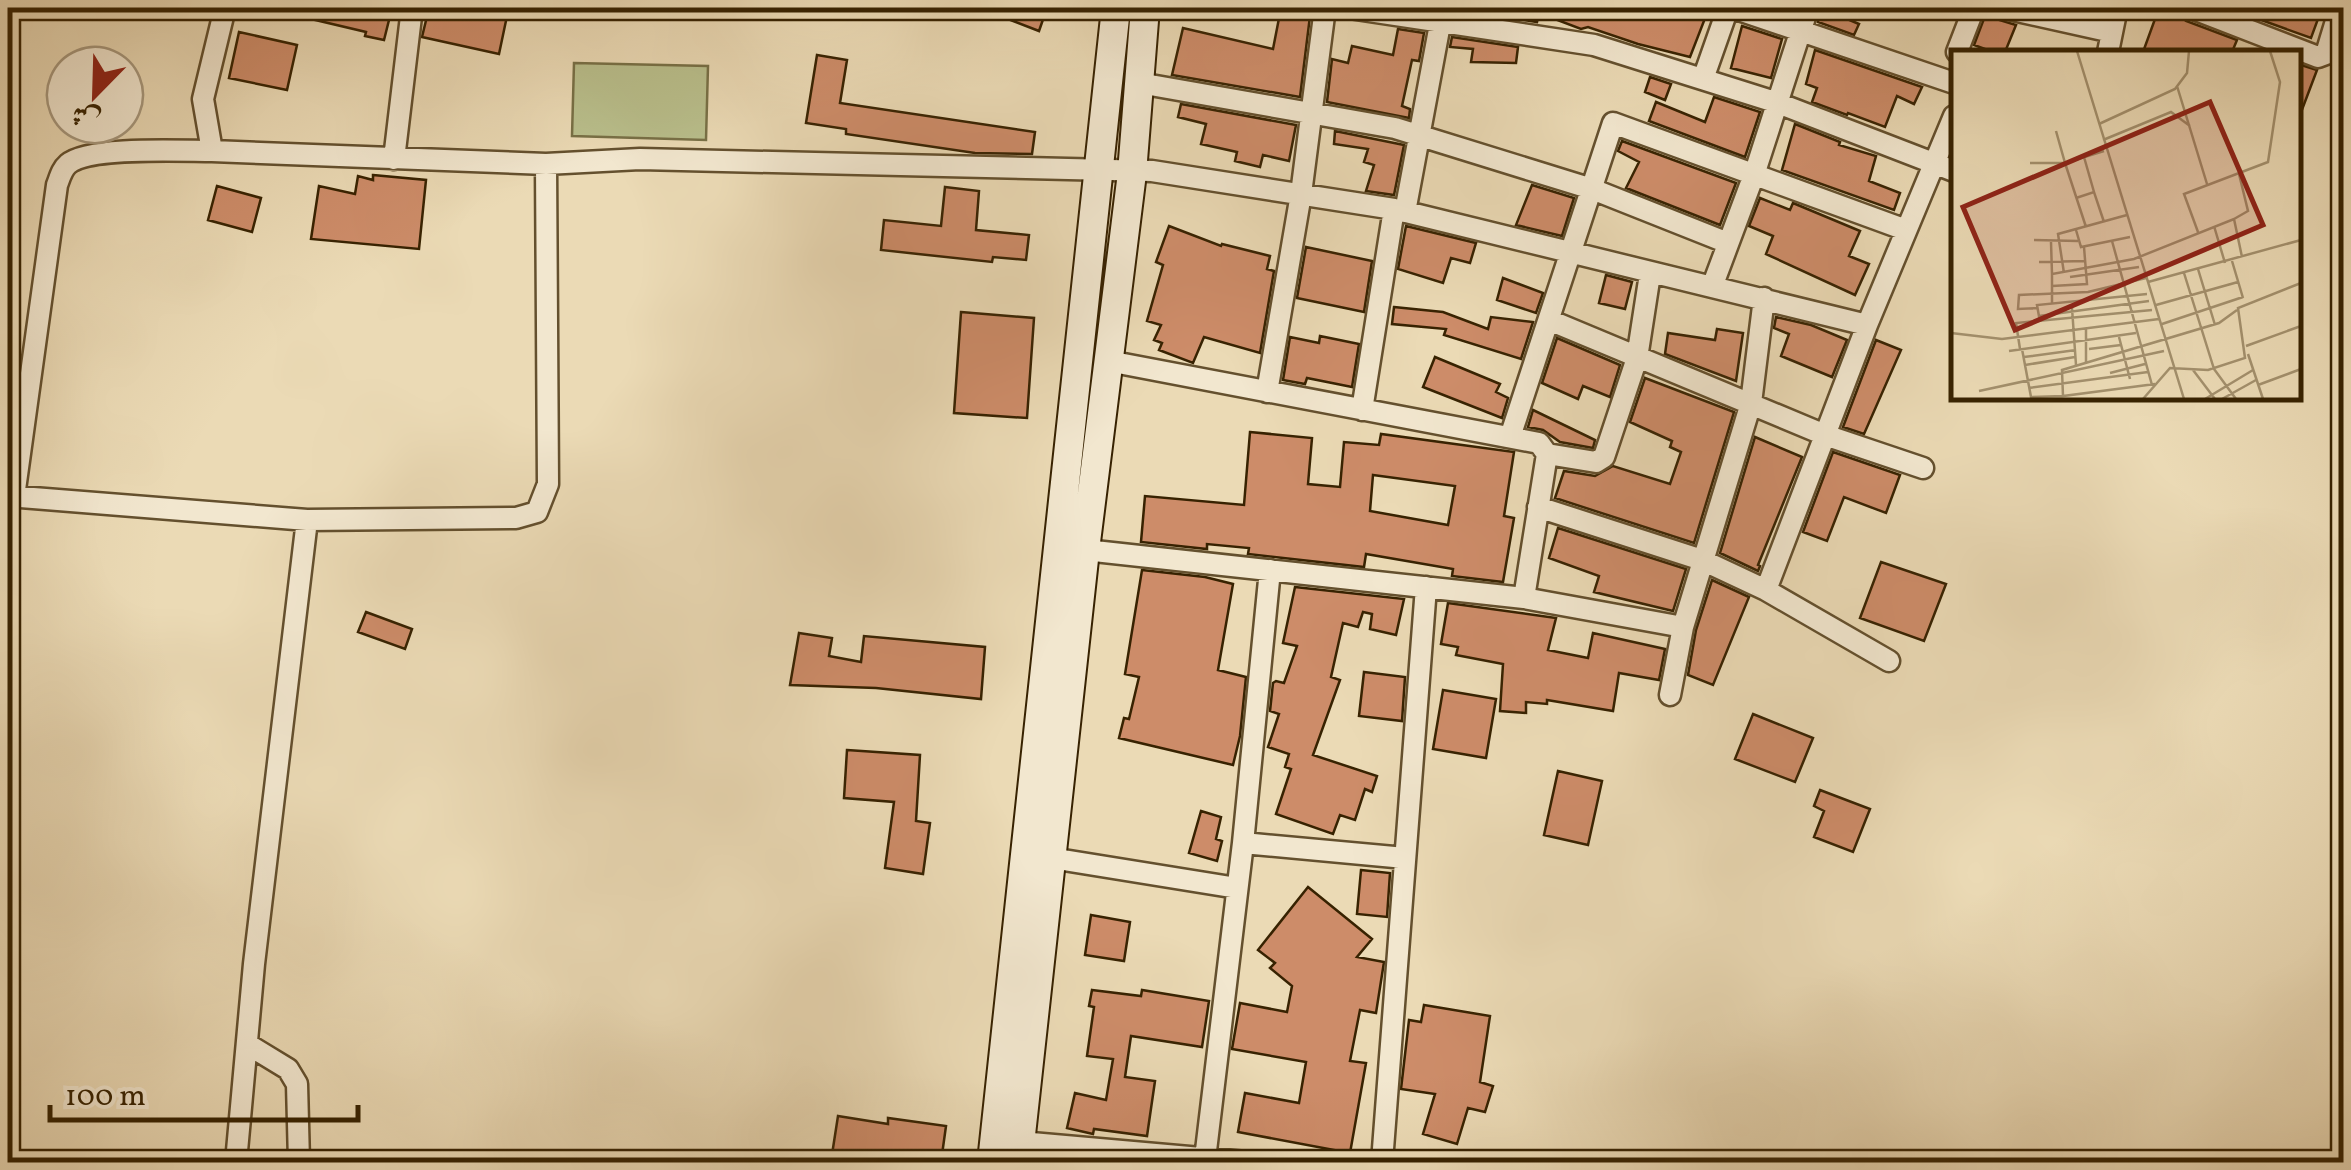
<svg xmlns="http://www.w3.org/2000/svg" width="2351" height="1170" font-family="Vollkorn,Amiri,serif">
	<rect width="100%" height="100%" fill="#ebdab5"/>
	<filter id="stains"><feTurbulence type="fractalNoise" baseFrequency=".002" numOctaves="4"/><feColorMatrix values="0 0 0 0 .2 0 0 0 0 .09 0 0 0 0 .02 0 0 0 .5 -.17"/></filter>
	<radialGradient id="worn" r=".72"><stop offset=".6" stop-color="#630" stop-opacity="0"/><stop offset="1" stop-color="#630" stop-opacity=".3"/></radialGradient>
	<!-- green -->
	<path fill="#b9bf8c" stroke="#787046" stroke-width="2.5" d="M574 63 708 66 706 140 572 136Z"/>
	<!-- building -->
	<path fill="#cd8c69" stroke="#372201" stroke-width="2.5" fill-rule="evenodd" d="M291 8H392L384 40 365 36 366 32 290 14Z
		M429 8H468L507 16 499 54 422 37Z
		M979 8H1047L1039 31Z
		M1281 8H1311L1300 97 1172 75 1183 28 1273 49Z
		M1456 8H1709L1690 57 1638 44 1588 27 1581 29 1539 13 1537 22 1457 10Z
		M1821 8 1859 24 1854 35 1818 22Z
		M1988 8 1996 19 2016 25 2005 52H1993L1974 45Z
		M2159 8H2178L2180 16 2186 21 2237 40 2232 52H2143Z
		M2228 8H2322L2311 38Z
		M1742 26 1782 39 1771 78 1731 68Z
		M1398 29 1424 33 1419 61 1412 60 1402 106 1410 109 1409 118 1327 102 1332 59 1348 63 1352 46 1393 55Z
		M239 32 297 45 287 90 229 78Z
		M1452 37 1518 47 1516 63 1471 62 1473 49 1450 47Z
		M1815 50 1922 87 1914 104 1897 96 1885 127 1848 113 1847 115 1812 102 1817 88 1806 84Z
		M817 55 847 60 840 103 1035 132 1032 154 975 153 846 134V129L806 123Z
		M2298 64 2317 70 2300 115H2298Z
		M1650 77 1671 84 1665 100 1645 92Z
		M1714 97 1760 112 1745 157 1649 121 1656 102 1705 122Z
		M1181 104 1296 125 1289 161 1263 155 1260 167 1235 161 1237 152 1201 144 1206 124 1178 117Z
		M1795 124 1840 142 1839 145 1876 156 1869 181 1900 193 1894 210 1782 170Z
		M1335 131 1404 145 1394 195 1366 191 1374 165 1364 162 1368 149 1334 144Z
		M1622 141 1736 183 1720 225 1626 188 1639 162 1618 151Z
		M373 175 426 180 419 249 311 239 319 186 355 194 358 176 373 180Z
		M1532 185 1574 198 1562 236 1516 225Z
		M217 186 261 198 252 232 208 220Z
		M945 187 979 191 976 230 1029 235 1026 260 993 257 992 262 881 250 884 220 941 226Z
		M1760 198 1790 210 1793 203 1860 231 1849 256 1869 264 1855 295 1766 254 1773 236 1749 226Z
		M1169 226 1221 246 1222 244 1270 256 1267 269 1274 271 1260 353 1204 337 1193 363 1159 350 1162 343 1154 340 1161 325 1147 321 1163 265 1156 262Z
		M1406 226 1476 243 1470 263 1451 258 1443 283 1398 269Z
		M1306 247 1372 261 1364 312 1297 298Z
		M1606 275 1632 282 1625 309 1599 303Z
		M1503 278 1543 293 1536 313 1497 300Z
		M1394 307 1443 312 1488 329 1491 317 1533 322 1521 359 1444 335 1446 329 1392 324Z
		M961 312 1034 318 1027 418 954 413Z
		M1776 317 1811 325 1847 340 1832 377 1781 356 1789 334 1774 328Z
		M1717 329 1743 333 1736 381 1665 354 1668 333 1715 340Z
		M1320 336 1359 344 1352 387 1307 378 1305 384 1283 380 1290 337 1319 343Z
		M1557 338 1620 365 1610 397 1583 386 1578 399 1542 383Z
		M1876 340 1901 350 1864 434 1843 427Z
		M1435 357 1500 384 1496 392 1508 398 1502 418 1423 387Z
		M1645 378 1734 412 1694 543 1555 498 1564 471 1595 476 1613 466 1670 484 1681 452 1670 447 1672 441 1630 422Z
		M1533 410 1595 440 1593 448 1560 442 1543 430 1528 427Z
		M1250 432 1312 438 1308 484 1340 487 1344 442 1379 445 1381 434 1514 452 1504 516 1514 518 1503 582 1452 576 1453 569 1366 554 1364 567 1248 554 1249 548 1207 544V549L1141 542 1145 496 1244 505ZM1373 475 1455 486 1448 525 1370 511Z
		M1755 437 1802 457 1758 565 1760 566 1758 571 1720 553Z
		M1833 452 1900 475 1886 513 1844 497 1827 541 1803 532Z
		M1558 528 1686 569 1673 611 1594 592 1599 576 1549 558Z
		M1881 562 1946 584 1924 641 1860 618Z
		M1142 570 1205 577 1233 584 1218 670 1246 677 1240 736 1233 765 1119 738 1124 718 1129 719 1139 677 1125 674Z
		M1712 580 1749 597 1713 685 1688 675 1696 630Z
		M1295 587 1404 599 1396 635 1370 629 1372 614 1363 612 1358 627 1343 623 1331 677 1340 680 1313 755 1377 776 1372 792 1365 789 1355 820 1340 815 1333 834 1276 814 1291 769 1285 767 1289 754 1268 747 1279 714 1270 711 1273 683 1276 681 1284 683 1297 646 1283 643Z
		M1448 603 1556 618 1548 650 1588 658 1593 633 1665 649 1659 680 1619 673 1613 711 1547 700V704L1526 702V713L1500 711 1503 664 1456 655 1458 647 1441 644Z
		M366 612 412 629 405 649 358 632Z
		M799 633 832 638 829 656 861 662 864 636 985 647 981 699 876 688 790 685Z
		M1364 672 1405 677 1402 721 1359 716Z
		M1443 690 1496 699 1486 758 1433 749Z
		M1753 714 1813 738 1795 782 1735 759Z
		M847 750 920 755 916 821 930 823 923 874 885 868 894 802 844 798Z
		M1558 771 1602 781 1588 845 1544 835Z
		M1820 790 1870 809 1853 852 1814 837 1824 811 1814 806Z
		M1201 811 1221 817 1216 839 1222 841 1217 861 1189 853Z
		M1361 870 1390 873 1387 917 1357 914Z
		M1308 887 1372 939 1357 957 1384 962 1376 1013 1360 1010 1350 1061 1366 1063 1350 1153 1238 1132 1245 1093 1299 1103 1306 1062 1232 1049 1240 1003 1287 1012 1292 986 1270 968 1275 963 1258 950Z
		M1091 915 1130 922 1124 961 1085 955Z
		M1092 990 1141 996 1142 990 1209 1001 1202 1047 1131 1036 1125 1077 1155 1081 1147 1136 1094 1129 1093 1134 1067 1128 1075 1093 1106 1100 1113 1059 1087 1056 1094 1007 1089 1006Z
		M1424 1005 1490 1016 1480 1082 1493 1086 1485 1112 1468 1108 1457 1144 1423 1134 1435 1094 1401 1089 1409 1020 1421 1022Z
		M838 1116 888 1124V1118L946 1126 941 1162 831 1161Z"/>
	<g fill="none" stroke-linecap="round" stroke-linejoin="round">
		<!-- street casing -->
		<g stroke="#64502e" stroke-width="25">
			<path id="street" d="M225 8 203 99 212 151 546 164 640 159 1152 171 1394 209 1867 325 1954 116
				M1349 8 1594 45 1775 102 1954 171
				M1733 8 1954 83
				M2004 8 2112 32
				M2191 8 2318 57 2326 54 2340 8
				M1957 52 1974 8
				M2108 52 2117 8
				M1703 79 1728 8
				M1139 83 1395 128 1592 189 1728 243
				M394 159 412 8
				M1405 212 1443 8
				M1712 287 1755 172 1808 8
				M1549 320 1825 435 1923 468
				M1108 361 1539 443 1547 454 1524 598
				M1267 392 1301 194 1325 8
				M1362 410 1394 209
				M1510 437 1613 123 1906 230
				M1547 454 1596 462 1604 457 1637 358 1650 274
				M8 496 307 520 516 518 537 512 548 484 546 164
				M14 497 57 185C60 177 62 169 68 164 89 146 182 151 212 151
				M1538 507 1702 560 1766 590 1889 661
				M1076 549 1524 598 1683 627 1751 403 1764 298
				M1270 570 1243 843 1405 858
				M1766 590 1867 325
				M1670 695 1683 627
				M1051 858 1237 888
				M247 1044 288 1069 297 1084 299 1162
				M1020 1142 1246 1162
				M1205 1159 1243 843
				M236 1162 254 964 307 520
				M1382 1162 1426 587"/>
		</g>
		<!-- secondary casing -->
		<g stroke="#372201" stroke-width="32">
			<path id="secondary" d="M992 1162 1116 8
				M1018 1162 1085 550 1132 173 1145 8"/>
		</g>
		<!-- street -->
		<use href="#street" stroke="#f2e7cf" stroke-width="20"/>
		<!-- secondary -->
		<use href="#secondary" stroke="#f2e7cf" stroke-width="28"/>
	</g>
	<!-- overview -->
	<g transform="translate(1951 50)">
		<rect width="350" height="350" fill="#ebdab5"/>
		<path fill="none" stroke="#a3906d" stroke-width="2.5" d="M126 1 233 349M226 36 256 134M148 74 224 39 236 23 238 1M152 90 220 62 239 76M133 107 143 142M79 113H114L105 81M125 148 143 142 153 172M283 169 297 161 288 124M263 176 274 213M135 177 114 113 153 101M125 180 130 197 179 187M247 182 233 144 317 112 329 32 319 1M83 190 127 191M161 191 201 335M100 192 101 224M281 211 292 248M88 212 134 211M247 219 264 275M113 223 107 184 176 165M233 223 263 319 285 349M119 227 188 217M197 232 350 190M101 236 136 234 133 197M101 254V224L183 209 283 169 291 207M205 255 287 232M86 258 67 259 68 245 137 242 195 228M121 258 125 315M88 266 198 251M89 272 86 255 196 244M211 274 292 247M135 279V312M0 283 51 289 208 269M168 287 179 329M295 296 350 276M69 299 65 273 201 260M71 299 80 347 112 346M138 299 170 295M58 301 185 283M297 304 312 349M73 307 125 300M74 315 124 307M242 320 264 349M159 323 194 314M204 334 112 346 111 320 268 273 286 260M307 335 350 319M78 338 197 322M28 341 213 301M192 349 219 318 257 320 294 308 287 258 350 233M254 349 302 320M271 349 305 330"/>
		<path fill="#8f2418" fill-opacity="0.15" stroke="#8f2418" stroke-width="5" d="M259 52 312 175 64 280 12 157Z"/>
		<rect width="350" height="350" fill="none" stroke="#372201" stroke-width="5"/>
	</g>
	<!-- margin -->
	<rect width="2351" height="1170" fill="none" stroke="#ebdab5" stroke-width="40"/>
	<rect x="10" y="10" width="2331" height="1150" fill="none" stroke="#372201" stroke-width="5"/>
	<rect x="20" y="20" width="2311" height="1130" fill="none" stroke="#372201" stroke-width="2.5"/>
	<!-- north arrow -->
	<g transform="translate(95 95) rotate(203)"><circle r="48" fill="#f2e7cf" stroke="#a7987d" stroke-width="2.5"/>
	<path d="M0-8L18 38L0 25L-18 38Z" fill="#8f2418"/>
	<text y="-15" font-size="28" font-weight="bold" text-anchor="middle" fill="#372201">ش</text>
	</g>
	<!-- scale -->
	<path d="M50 1105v15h308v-15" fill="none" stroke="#372201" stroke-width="5"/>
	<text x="65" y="1105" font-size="30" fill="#372201" stroke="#f2e7cf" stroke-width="8" paint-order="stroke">100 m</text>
	<rect width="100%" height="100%" filter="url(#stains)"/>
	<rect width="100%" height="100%" fill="url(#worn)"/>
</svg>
